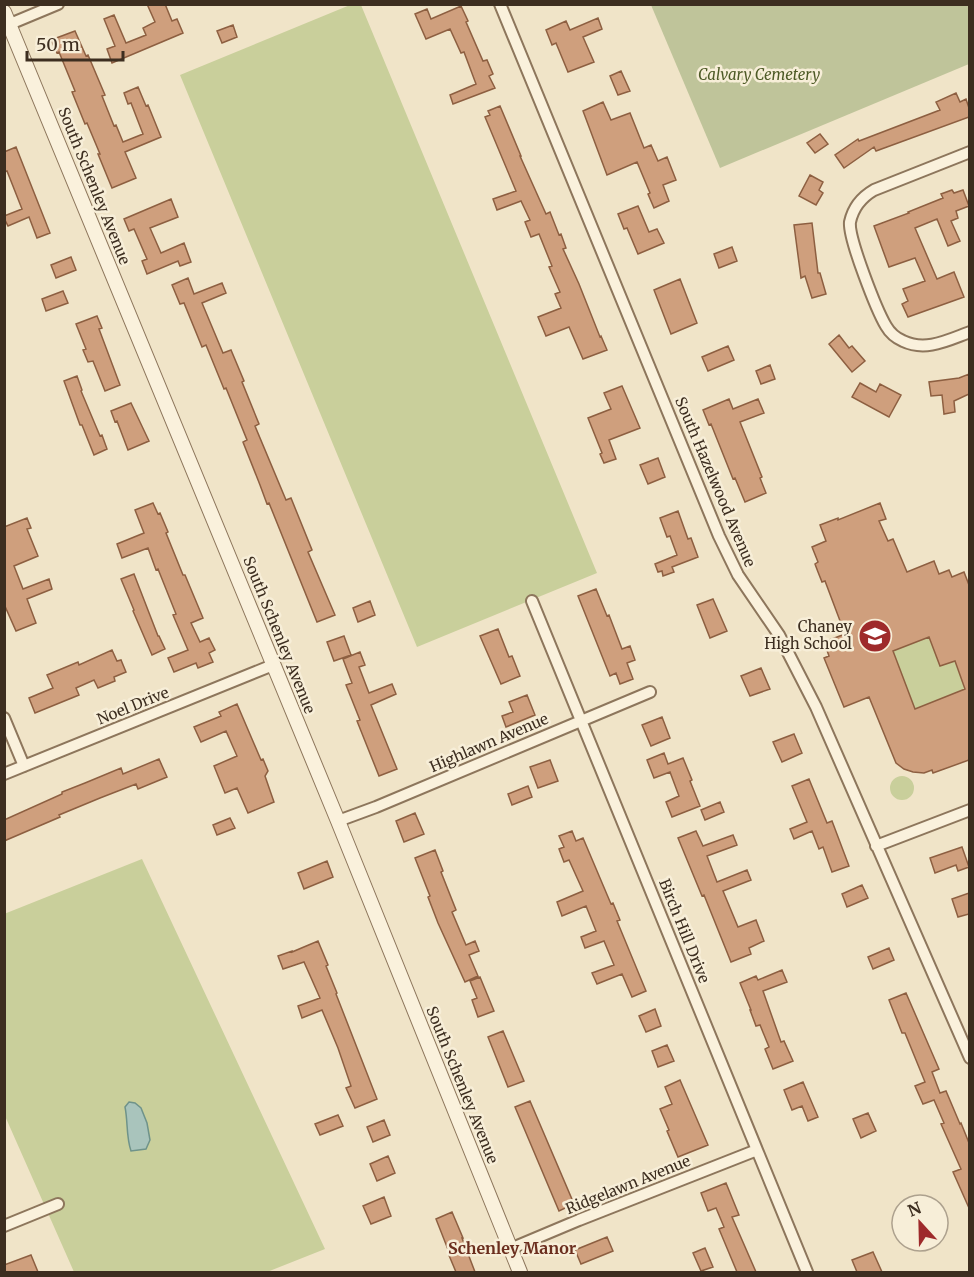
<svg xmlns="http://www.w3.org/2000/svg" width="974" height="1277" font-family="Merriweather,serif">
	<rect width="100%" height="100%" fill="#f0e4c8"/>
	<!-- green -->
	<path fill="#c9cf9b" fill-rule="evenodd" d="M350 5H361L597 573 417 647 180 75Z
		M929 637 940 666 955 661 965 689 915 709 893 651Z
		M890 788a12 12 0 1 1 24 0a12 12 0 1 1-24 0Z
		M142 859 325 1249 267 1272H74L5 1116 4 914ZM125 1107 141 1108 147 1123 150 1140 128 1141V1122Z"/>
	<!-- cemetery -->
	<path fill="#bfc49a" d="M651 5H969V64L720 168Z"/>
	<!-- water -->
	<path fill="#a9c4bc" stroke="#6f938a" stroke-width="1.5" d="M129 1102 135 1103 141 1108 147 1123 150 1140 146 1149 131 1151C126 1137 128 1121 125 1107Z"/>
	<!-- building -->
	<path fill="#cf9f7d" stroke="#8d5f41" stroke-width="1.5" fill-rule="evenodd" d="M147 4H165L172 21 177 19 183 33 112 63 107 49 115 46 104 19 114 15 126 43 146 35 143 28 155 22Z
		M461 6 468 21 466 22 483 61 487 60 493 74 489 76 495 88 453 104 450 95 476 84 464 52 461 53 450 29 426 39 415 14 427 9 431 19Z
		M598 18 602 29 583 37 594 62 568 72 556 43 552 45 546 30 566 21 570 30Z
		M233 25 237 37 222 43 217 31Z
		M75 31 86 56 88 55 105 95 102 96 114 126 116 125 123 142 143 134 131 103 128 104 124 93 138 87 146 106 148 105 161 137 125 152 136 178 112 188 98 154H100L87 123 85 124 72 92 75 91 59 52 57 53 51 40Z
		M621 71 630 91 618 95 610 76Z
		M956 93 960 102 966 99 969 108V117L876 151 874 147 844 168 835 155 858 139 859 141 940 110 936 102Z
		M603 102 611 120 630 113 644 148 651 145 658 161 667 157 676 180 663 185 669 201 654 208 648 194 650 193 637 162 607 175 583 111Z
		M500 106 521 156H520L546 214 550 212 559 235 561 234 566 248 563 249 579 284 600 337 601 336 607 350 583 359 569 327 546 336 538 317 561 308 555 294 560 292 549 267 552 266 539 234 531 237 525 222 530 220 521 201 497 210 493 199 516 191 485 117 490 115 488 111Z
		M820 134 828 144 815 153 807 143Z
		M16 147 50 233 37 238 29 217 8 226 4 218V216L22 209 7 171 4 172V152Z
		M810 175 823 182 819 190 823 193 816 205 799 196Z
		M952 190 954 193 963 190 969 206 956 211 958 218 951 221 960 241 948 246 937 219 915 228 937 279 954 272 964 297 908 317 902 304 908 301 903 289 925 281 915 258 889 267 874 226 909 213 908 212 943 198 941 194Z
		M171 199 178 217 150 228 161 253 184 243 191 262 180 266 178 261 147 274 142 261 147 259 134 229 129 231 124 219Z
		M638 206 649 232 657 229 664 243 638 254 627 228 624 229 618 214Z
		M812 223 818 273H820L826 294 812 298 805 276 801 278 794 225Z
		M732 247 737 261 719 268 714 254Z
		M71 257 76 270 56 278 51 265Z
		M188 278 194 294 222 283 226 293 202 303 223 353 231 350 244 381 242 382 259 424 255 426 286 500 291 498 312 550 308 552 335 615 317 622 269 503 267 504 260 485 243 442 247 440 226 388 224 389 206 345 202 347 184 303 180 304 172 285Z
		M680 279 697 323 671 334 654 290Z
		M63 291 68 303 46 311 42 299Z
		M97 316 102 328 99 329 120 385 105 391 93 361 88 362 83 350 86 349 76 324Z
		M839 335 849 348 852 346 865 361 852 372 829 344Z
		M728 346 734 360 708 371 702 357Z
		M770 365 775 379 761 384 756 371Z
		M969 374V394L954 401 955 412 944 414 942 395 931 396 929 382 959 378Z
		M77 376 82 390 81 391 100 436 102 435 107 449 94 455 82 425H80L64 381Z
		M860 383 876 392 880 384 901 395 889 417 852 397Z
		M622 386 640 428 609 440 616 459 604 463 600 454 602 453 588 418 611 409 604 393Z
		M729 399 733 409 758 399 764 413 740 422 762 477 760 478 766 493 745 502 735 478 733 479 711 424 709 425 703 410Z
		M131 403 149 441 128 450 117 421 115 422 111 411Z
		M658 458 665 477 648 484 640 465Z
		M153 503 158 514 160 513 168 532 166 533 183 575H185L203 618 191 623 200 642 209 638 215 650 209 653 213 662 198 668 196 663 174 672 168 658 188 650 173 615 176 614 158 569 156 570 148 548 122 558 117 544 144 533 135 510Z
		M880 503 886 519 879 521 888 541 893 539 907 572 934 561 939 574 949 570 952 577 964 572 969 585V760L933 773 932 770 924 773 913 772 904 769 896 763 869 697 844 707 824 658 829 656 824 642 845 634 825 581 822 582 818 572 815 564 818 562 812 547 826 541 820 525 838 518V520ZM929 637 940 666 955 661 965 689 915 709 893 651Z
		M678 511 688 539 691 538 698 557 672 567 674 572 663 576 662 571 658 572 655 564 677 555 670 536 667 537 660 518Z
		M27 518 31 528 27 529 38 556 14 566 23 589 49 579 52 589 27 599 36 623 16 631 4 604V527Z
		M134 574 158 636H159L165 649 152 655 133 611 134 610 121 579Z
		M596 589 607 616 609 615 622 649 630 646 635 660 627 663 633 679 620 684 616 673 610 676 578 596Z
		M713 599 727 631 710 638 697 605Z
		M370 601 375 615 358 622 353 608Z
		M498 629 509 657 512 656 520 676 501 684 480 636Z
		M344 636 351 655 334 661 327 642Z
		M112 650 117 661 121 660 126 672 114 677 115 681 98 688 94 680 76 688 79 695 35 713 29 698 53 688 47 675 78 662 79 665Z
		M360 652 365 665 359 667 369 693 392 684 396 694 371 705 397 769 379 776 357 721 360 720 346 685 352 683 343 659Z
		M761 668 770 689 750 696 741 676Z
		M527 695 535 715 506 727 502 716 513 712 509 702Z
		M237 704 261 760 263 759 268 771 265 776 274 802 248 813 237 788 225 793 214 766 237 756 226 731 201 742 194 727 221 716 219 712Z
		M662 717 670 738 651 746 642 725Z
		M794 734 802 753 782 762 773 742Z
		M664 753 668 764 683 758 692 780 690 781 700 806 672 817 666 802 679 796 670 772 654 778 647 760Z
		M159 759 167 777 138 789 136 784 100 798 59 815 60 817 4 841V820L62 794V792L85 783 121 768 123 774Z
		M550 760 558 781 538 788 530 767Z
		M809 779 827 823 832 821 849 866 832 872 823 847 819 849 812 831 794 839 790 829 807 822 792 786Z
		M528 786 532 797 512 805 508 794Z
		M720 802 724 812 705 820 701 810Z
		M415 813 424 834 404 842 396 821Z
		M230 818 235 828 217 835 213 825Z
		M572 831 576 841 583 838 611 904 613 903 620 920 617 921 646 991 632 997 622 974 597 984 592 973 614 965 604 941 585 948 581 937 596 931 586 906 562 916 557 902 583 891 569 860 564 862 559 849 564 847 559 836Z
		M696 831 703 846 733 835 737 845 707 856 717 882 747 870 751 880 723 891 738 927 756 920 764 941 749 948 751 954 731 962 704 895 702 896 678 838Z
		M962 847 969 867 958 871 956 865 935 873 930 858Z
		M435 850 443 871 441 872 456 910 452 912 466 945 475 941 479 951 469 955 478 976 465 982 438 923 428 897 430 896 415 858Z
		M327 861 333 877 304 889 298 873Z
		M862 885 868 898 847 907 842 894Z
		M969 893V914L958 917 952 899Z
		M318 941 328 965 326 966 337 993 336 994 377 1099 355 1108 346 1088 351 1086 338 1048 322 1010 302 1018 298 1006 320 998 304 962 283 969 278 956 292 951V952Z
		M889 948 894 960 873 969 868 957Z
		M782 970 787 982 763 991 781 1042 784 1041 793 1061 773 1069 765 1049 769 1047 760 1025 756 1026 750 1010H751L740 983 756 976 758 980Z
		M480 977 494 1011 478 1017 472 1000 477 998 470 981Z
		M906 993 939 1069 932 1072 940 1093 946 1091 960 1124 961 1123 969 1143V1208L953 1172 961 1169 941 1124 944 1123 934 1100 923 1104 915 1086 925 1082 905 1033H902L889 1000Z
		M655 1009 661 1026 646 1032 639 1016Z
		M503 1031 524 1081 508 1087 488 1037Z
		M667 1045 674 1061 658 1067 652 1051Z
		M680 1080 708 1145 678 1157 667 1131 669 1130 660 1109 672 1104 665 1087Z
		M803 1082 818 1117 808 1121 802 1106 792 1110 784 1090Z
		M530 1101 574 1204 559 1211 515 1107Z
		M868 1113 876 1131 861 1138 853 1119Z
		M338 1115 343 1126 320 1135 315 1124Z
		M384 1120 390 1135 373 1142 367 1127Z
		M388 1156 395 1173 377 1181 370 1164Z
		M726 1183 739 1215 732 1217 756 1272H737L719 1229 724 1227 716 1208 708 1211 701 1193Z
		M384 1197 391 1216 371 1224 363 1206Z
		M452 1212 463 1238H462L475 1272H456L448 1253 449 1252 436 1219Z
		M607 1237 613 1251 581 1264 575 1250Z
		M705 1248 713 1267 701 1271 693 1253Z
		M873 1252 882 1272H857L852 1260Z
		M31 1255 38 1272H4V1265Z"/>
	<g fill="none" stroke-linecap="round" stroke-linejoin="round">
		<!-- minor casing -->
		<g stroke="#8d765c" stroke-width="14">
			<path id="minor" d="M500 4 719 536 738 575 779 635 816 707 970 1058
				M10 24 58 4
				M970 152 874 190C862 197 853 208 850 222 848 238 877 311 886 326 890 333 896 338 903 341 926 352 948 340 970 332
				M532 601 807 1272
				M4 718 24 766
				M4 774 273 665
				M338 821 376 807 650 692
				M876 846 970 810
				M4 1226 58 1204
				M510 1249 579 1220 757 1150"/>
		</g>
		<!-- tertiary casing -->
		<g stroke="#8d765c" stroke-width="16">
			<path id="tertiary" d="M4 12 338 821 520 1272"/>
		</g>
		<!-- minor -->
		<use href="#minor" stroke="#faf1dc" stroke-width="10"/>
		<!-- tertiary -->
		<use href="#tertiary" stroke="#faf1dc" stroke-width="14"/>
	</g>
	<!-- icons -->
	<defs>
		<g id="school-disc" transform="scale(1.725)"><circle r="9.5" fill="#9e2a2b" stroke="#f7eed8"/><path d="M0-5L7-2L0 1L-7-2ZM-4 1L0 2.5L4 1V4Q0 6-4 4Z" fill="#fff"/></g>
	</defs>
	<g fill-rule="evenodd">
		<use href="#school-disc" x="875" y="636"/>
	</g>
	<g text-anchor="middle" stroke-width="5" stroke-linejoin="round" paint-order="stroke">
		<!-- park labels -->
		<g font-size="15" font-style="italic" fill="#4d5a26" stroke="#f7eed8">
			<text x="759" y="80">Calvary Cemetery</text>
		</g>
		<!-- street labels -->
		<g font-size="15" fill="#3d2e20" stroke="#f7eed8">
			<text transform="translate(94 186) rotate(68)" y="5">South Schenley Avenue</text>
			<text transform="translate(715 482) rotate(67)" y="5">South Hazelwood Avenue</text>
			<text transform="translate(279 635) rotate(68)" y="5">South Schenley Avenue</text>
			<text transform="translate(133 706) rotate(-22)" y="5">Noel Drive</text>
			<text transform="translate(489 743) rotate(-23)" y="5">Highlawn Avenue</text>
			<text transform="translate(684 931) rotate(68)" y="5">Birch Hill Drive</text>
			<text transform="translate(462 1085) rotate(68)" y="5">South Schenley Avenue</text>
			<text transform="translate(628 1185) rotate(-22)" y="5">Ridgelawn Avenue</text>
		</g>
		<!-- poi labels -->
		<g font-size="15" fill="#3d2e20" stroke="#f7eed8" text-anchor="end">
			<text x="852" y="632">Chaney<tspan x="852" dy="17">High School</tspan></text>
		</g>
		<!-- neighbourhood labels -->
		<g font-size="16" font-weight="bold" fill="#6b2e1e" stroke="#f7eed8">
			<text x="512" y="1254">Schenley Manor</text>
		</g>
	</g>
	<!-- border -->
	<rect width="974" height="1277" fill="none" stroke="#3d2e20" stroke-width="12"/>
	<!-- north arrow -->
	<g transform="translate(920 1223) rotate(338)"><circle r="28" fill="#f7eed8" stroke="#ada18e" stroke-width="1.5"/>
	<path d="M0-4.5L10 22L0 15L-10 22Z" fill="#9e2a2b"/>
	<text y="-9" font-size="16" font-weight="bold" text-anchor="middle" fill="#3d2e20">N</text>
	</g>
	<!-- scale -->
	<path d="M27 51v9h96v-9" fill="none" stroke="#3d2e20" stroke-width="3"/>
	<text x="36" y="51" font-size="18" fill="#3d2e20" stroke="#f7eed8" stroke-width="4.5" paint-order="stroke">50 m</text>
</svg>
